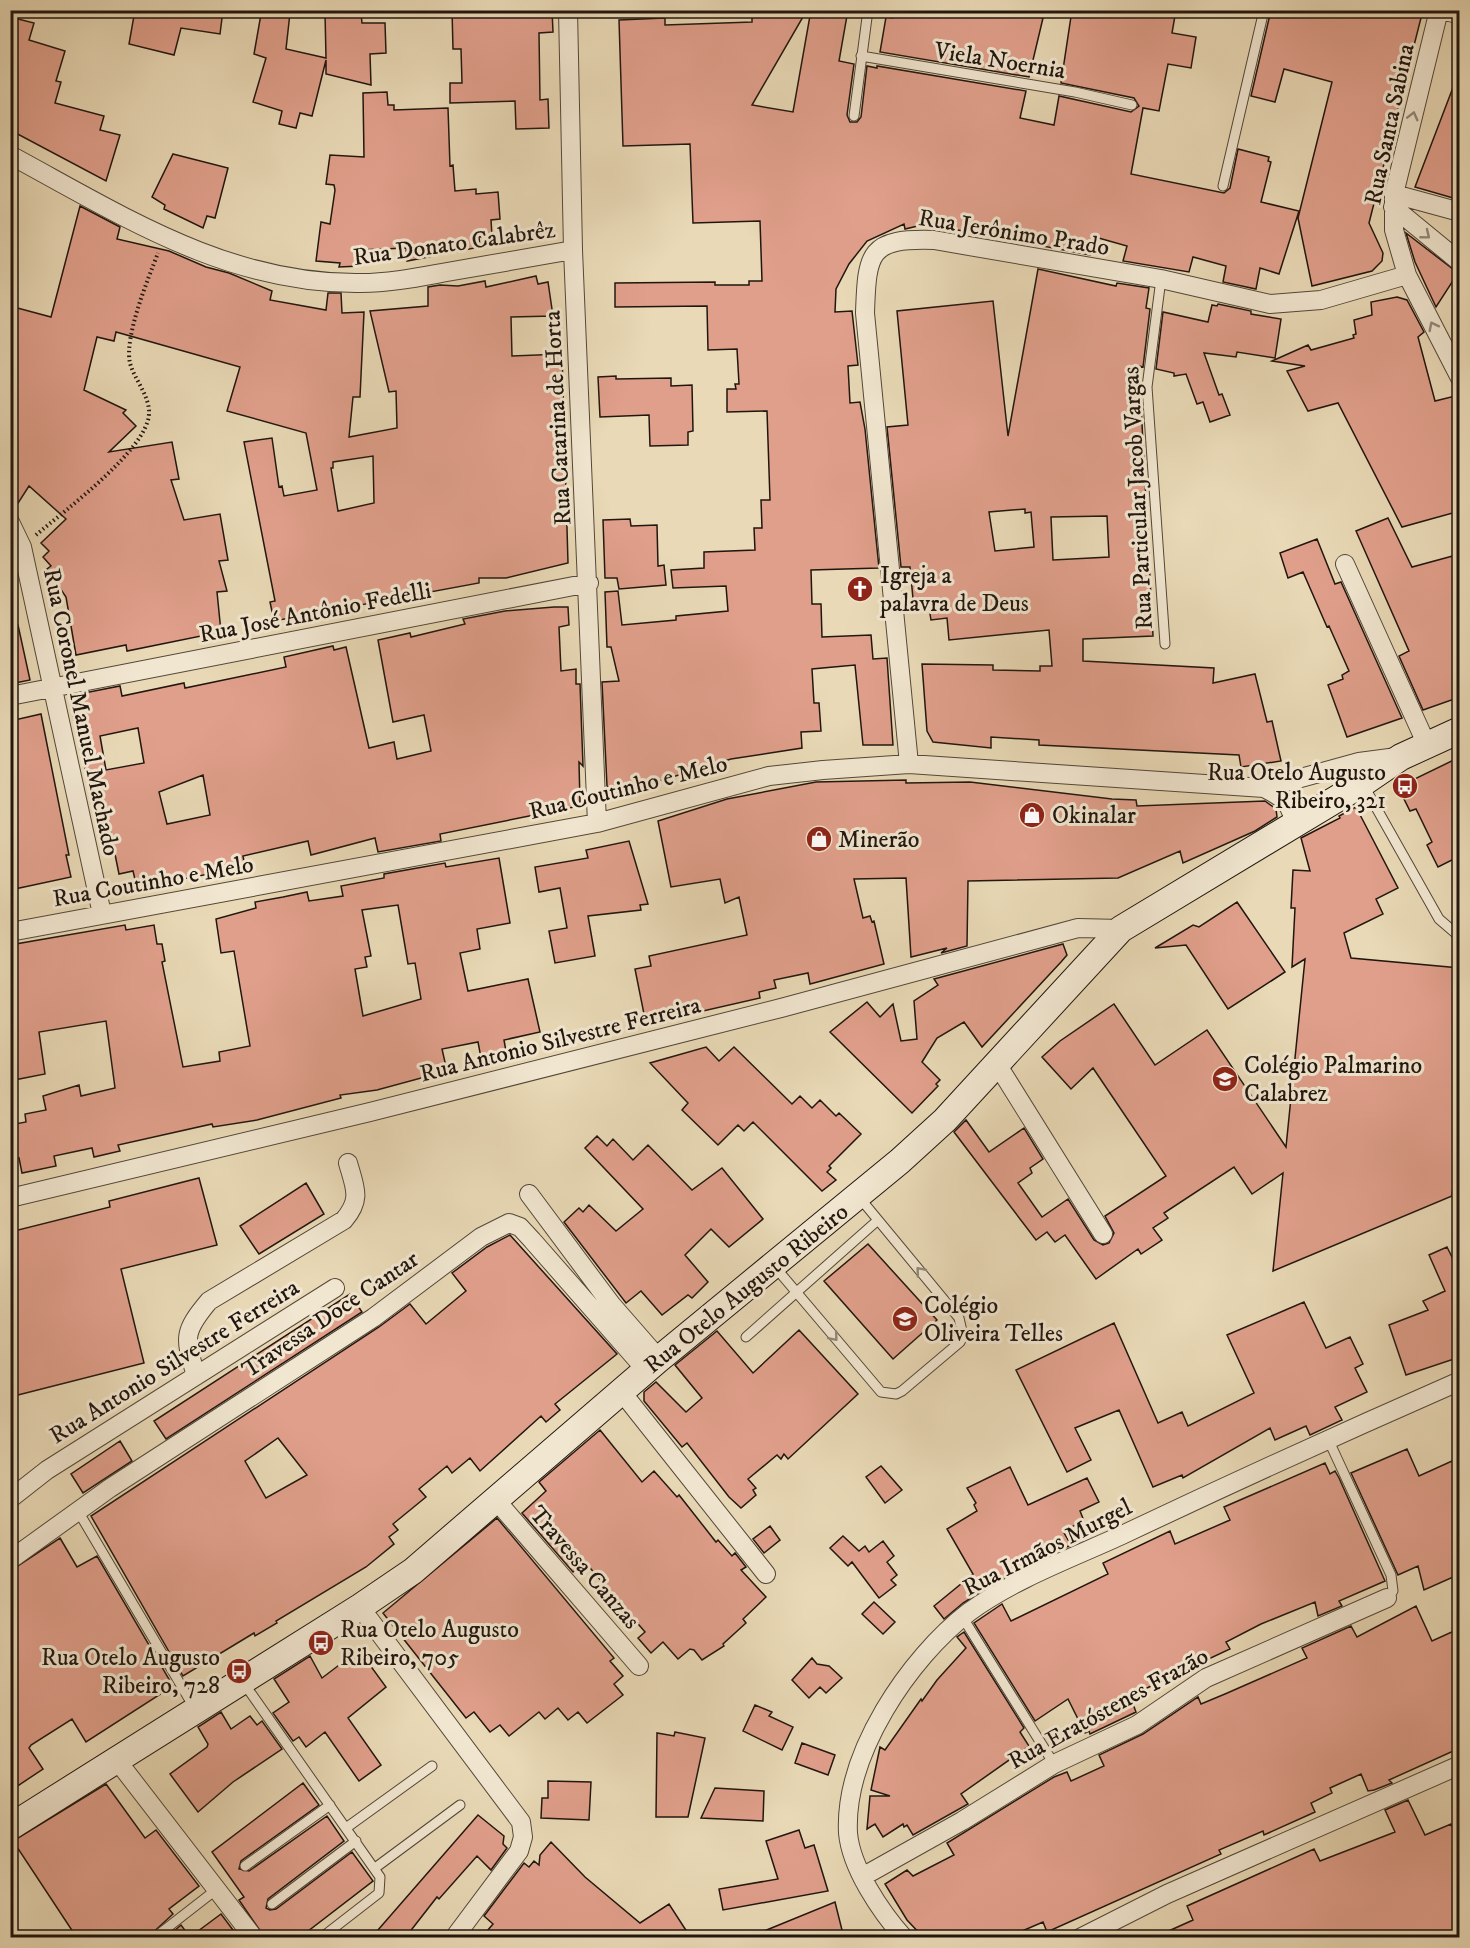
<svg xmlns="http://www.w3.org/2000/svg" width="1470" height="1948" font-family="'IM FELL DW Pica',serif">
	<rect width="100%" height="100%" fill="#e9d9b6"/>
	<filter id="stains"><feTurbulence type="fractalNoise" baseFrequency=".00333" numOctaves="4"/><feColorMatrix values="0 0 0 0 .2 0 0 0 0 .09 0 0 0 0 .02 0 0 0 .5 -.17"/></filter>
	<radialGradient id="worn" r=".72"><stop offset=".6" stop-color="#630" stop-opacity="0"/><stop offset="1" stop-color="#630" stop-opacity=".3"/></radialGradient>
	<!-- building -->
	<path fill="#e09f8b" stroke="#21160f" stroke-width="1.5" fill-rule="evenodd" d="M135 10H223L220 34 181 28 174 55 129 44Z
		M452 10H552L553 32 539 33 540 100 548 99 549 128 516 129 515 101 450 103V83H462L461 49H453Z
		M752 10H807L752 105 793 112 811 10H848L839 61 854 64 847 115 850 122H857L861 117 867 66 877 68V66L1026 91 1020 118 1054 125 1059 96 1131 112 1139 106 1134 98 1061 83 1072 10H1176L1172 33 1196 37 1191 68 1168 64 1159 111 1143 108 1131 174 1224 193 1230 188 1238 149 1269 157 1268 161 1271 162 1261 202 1299 211 1279 274 1260 268 1256 289 1223 282 1226 266 1193 257 1189 272 1123 261 1127 246 1095 237 1090 255 926 224 905 229 904 224 867 241 849 264 836 289 835 312 852 311 858 365 848 366 850 403 860 402 865 429 879 568 811 570 812 604H821L822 637 871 635 873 659 887 658 893 745H863L855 665 812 669 814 703H819L821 731 801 732 802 748 731 759 617 794 607 786 602 682 619 681 611 647H607L605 592 618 591 622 625 676 620V616L728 611 726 586 673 588 671 570 704 568V552L755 550 754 528H762L761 500H770L767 411 727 412V389H736L735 384H739L737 349 708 350 707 306 615 307V283L715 282V285H749V281H762L760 221 693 223 690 144 623 146 619 20 665 18V25L752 22Z
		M894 10H1003L1043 18 1029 77 880 52 886 17 893 18Z
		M1271 10H1423L1369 223 1383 253 1382 261 1372 271 1312 286 1298 218 1332 82 1284 69 1275 102 1251 96Z
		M290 13 286 49 326 58 325 13H361L362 23H385L386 53 370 54 371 85 326 74V60L312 116 300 113 296 128 279 124 282 111 253 102 266 58 254 54 261 14Z
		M10 17 34 23 29 40 65 51 56 81 61 82 55 103 104 116 100 130 120 135 106 181 10 130Z
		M1457 77H1460V200L1415 187Z
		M387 92 388 105H394V110L448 108 450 166 453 165 455 191 476 189V194L498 192 500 219 491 220 492 236 479 237 480 247 407 261 406 248 360 250V266L339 267 340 263 316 261 321 222 330 224 335 190 334 185 326 184 330 155 364 157 363 93Z
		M173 154 228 168 215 218 207 216 203 228 164 209 165 205 152 197Z
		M80 206 120 227 117 239 169 251 206 267 229 273 272 291 270 300 326 310 328 293H341L342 313 364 312 360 397H353L349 437 397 428 396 391 389 392 370 311 428 306V287L440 285 458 286 485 281 486 287 536 276 538 284 548 282 553 316 511 317 512 356 562 354 568 563 506 578H479V583L274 621 270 602 275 601 244 442 272 438 279 487 282 486 284 496 317 490 306 433 227 411 240 367 116 332 114 341 97 337 84 390 126 410 123 413 136 426 109 452 172 442 179 479 171 480 184 520 220 514 228 560 219 561 227 591 217 592 221 632 127 651 126 645 76 655 66 597 47 569 51 566 43 557 49 551 41 543 66 519 29 486 13 511H10V306L51 317ZM373 456 374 503 338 511 331 468H333V462Z
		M1406 233 1458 273 1436 307 1415 262Z
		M1038 269 1116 286 1117 283 1149 288 1146 308 1150 309 1143 367 1139 366 1153 636 1083 639V661L1214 668 1213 683 1255 674 1267 722 1272 721 1281 761 1241 767 1239 755 1039 745V740L991 737V748L933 742 927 731 922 664 993 665V670L1040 671V666H1052L1049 630 949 640 947 618 931 620 929 608 914 609 910 567H901L887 427 908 425 897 311 993 301 1008 436ZM1025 509V513L1031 512 1034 547 995 551 989 512ZM1107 516 1109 557 1053 560 1051 517Z
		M1397 297 1407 300 1424 332 1418 337 1435 401 1455 396 1460 404V511L1402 527 1338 403 1308 411 1287 371 1305 366 1272 361 1308 345 1311 350 1354 338 1353 335 1356 334 1354 320 1372 315 1371 302Z
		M1218 304 1251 311V314L1281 319 1275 358 1237 352 1236 357 1204 353 1219 395 1222 394 1230 415 1210 422 1203 402 1197 404 1186 374 1174 376V373L1156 369 1163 312 1208 322 1212 305 1217 306Z
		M616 376V379L671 378V386L692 385 693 431 688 432V445L650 446 649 415 600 417 598 377Z
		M1388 518 1412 567 1460 554V697L1423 710 1399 656 1409 651 1356 531Z
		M630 519 631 526 657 525 658 566 664 565 666 585 619 589 617 578H605L603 520Z
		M1317 539 1335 584 1341 582 1402 718 1347 737 1328 685 1343 679 1342 675 1349 671 1329 626 1327 627 1303 572 1288 578 1280 553Z
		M554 607H568L569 625 559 627 561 671 576 669V684H580L583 766 579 762 580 803 574 807 440 834 441 841 378 852 375 838 311 855 308 841 243 856 245 867 137 888 133 871 119 874 107 815H96L71 708V704L80 701 79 694 120 686 122 696 184 683 185 688 286 667 284 657 333 646 334 650 346 647 369 748 394 742 397 759 431 751 424 715 393 722 378 640 410 633 411 637 465 624 463 619 505 611ZM138 728 144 763 106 770 100 736ZM203 775 210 815 167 824 159 792Z
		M10 625H18L30 680 10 684Z
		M41 714 69 855H66L71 877 10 890V721Z
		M1460 757V856L1438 867 1427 845 1432 842 1416 809 1410 811 1398 787Z
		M906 780V783L970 782 1112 799 1136 800 1137 806 1265 801 1276 809 1277 817 1255 831 1183 863 1180 851 1118 878 968 881 967 946 941 953 947 948 911 957 906 878 854 879 863 918 870 916 872 922 874 921 884 964 810 984 808 973 774 980 776 988 759 992 760 998 646 1024 635 969 651 966 649 956 747 935 739 897 725 903 720 879 671 887 658 821 727 799 816 782Z
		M1356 807 1398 888 1376 899 1383 914 1344 933 1351 958 1460 968V1115L1452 1196 1273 1271 1283 1173 1252 1194 1234 1167 1164 1213 1168 1218 1153 1228 1162 1240 1141 1254 1138 1249 1096 1279 1065 1235 1055 1242 1047 1232 1036 1240 954 1132 966 1120 989 1152 1024 1128 1043 1159 1030 1168 1032 1173 1018 1183 1042 1217 1068 1199 1094 1240 1103 1245 1109 1243 1114 1233 1105 1216 1166 1176 1093 1068 1071 1089 1042 1057 1060 1041 1114 1004 1155 1065 1207 1030 1286 1147 1305 959 1292 967 1295 908H1291L1293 870 1310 871 1301 838 1340 818 1339 816Z
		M629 841 648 904 640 905 641 910 588 916 595 956 555 963 549 931 567 928 560 888 539 892 535 867 588 858 586 850Z
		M499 858 510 923 477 929 480 949 460 953 468 991 528 979 540 1032 504 1040 507 1057 482 1063 478 1042 442 1049 447 1071 377 1090 340 1095 341 1098 257 1120 213 1127 212 1124 118 1145 120 1151 94 1157 92 1148 54 1156 56 1166 22 1173 19 1158 10 1160V1125L26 1122 25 1114 46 1110 43 1096 79 1085 81 1096 115 1088 106 1021 39 1032 45 1074 14 1080 10 1062V945L125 925 126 930 154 925 157 944H162L165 961 162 962 183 1067 220 1061 219 1052 250 1046 234 951 221 953 216 919 256 908 255 902 283 897 307 892 309 901 343 896 341 886 384 878V874L445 863 446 867ZM398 905 408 964 415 963 421 999 363 1016 355 969 367 967 365 957 371 956 362 910Z
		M1237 902 1285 972 1228 1009 1186 945 1155 948 1193 925 1199 927Z
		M1063 944 1067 955 1061 962 982 1047 964 1022 937 1038 922 1062 940 1080 936 1084 938 1086 912 1113 830 1032 867 1002 880 1017 893 1004 901 1041 917 1039 914 1001 938 985 934 979Z
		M706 1047 719 1061 734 1047 792 1104 800 1096 812 1108 820 1100 836 1116 839 1113 861 1134 829 1166 831 1168 827 1172 836 1180 822 1191 753 1122 744 1131 738 1125 718 1145 682 1110 688 1103 650 1063Z
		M597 1136 607 1146 613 1139 633 1160 648 1145 692 1190 722 1168 763 1219 729 1247 711 1229 685 1255 708 1282 692 1298 688 1295 662 1315 641 1291 626 1303 564 1222 579 1208 583 1212 589 1205 616 1231 643 1209 585 1148Z
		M199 1178 217 1245 121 1269 144 1363 10 1397V1373L15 1372 10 1354V1232L110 1207 109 1201Z
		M306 1183 324 1214 259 1254 240 1226Z
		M510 1235 617 1354 555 1404 560 1410 546 1422 541 1416 480 1471 470 1458 452 1473 447 1466 419 1489 426 1497 393 1524 398 1530 389 1537 394 1544 366 1567 276 1621 277 1623 255 1636 254 1633 183 1676 91 1516 379 1327 410 1304 426 1324 466 1291 452 1273 487 1247ZM278 1438 307 1475 266 1498 245 1461Z
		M868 1244 937 1320 893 1359 824 1281Z
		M1447 1247 1460 1273V1357L1406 1375 1389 1325 1428 1310 1423 1301 1445 1291 1429 1255Z
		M350 1294 362 1312 166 1439 154 1421Z
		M1304 1302 1326 1348 1350 1337 1363 1364 1355 1368 1367 1392 1335 1407 1342 1420 1310 1435 1306 1426 1275 1440 1270 1428 1183 1478 1182 1475 1153 1487 1119 1410 1075 1428 1091 1460 1067 1472 1016 1370 1114 1323 1158 1423 1182 1412 1188 1426 1254 1393 1227 1335Z
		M799 1330 858 1394 788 1459 784 1454 781 1459 777 1455 748 1479 756 1488 753 1490 756 1495 741 1508 729 1497 687 1443 682 1447 644 1401V1392L656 1382 686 1412 702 1398 675 1365 717 1331 753 1373Z
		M600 1430 642 1482 654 1471 677 1497 679 1495 716 1542 718 1540 732 1556 735 1553 746 1567 741 1570 766 1597 743 1619 746 1623 723 1644 724 1646 702 1660 694 1650 690 1649 678 1659 663 1642 651 1653 638 1638 645 1632 585 1562 573 1572 522 1513 546 1491 539 1482Z
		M120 1441 132 1461 83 1493 71 1474Z
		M1407 1449 1419 1476 1452 1461 1460 1476V1574L1424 1590 1418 1566 1398 1575 1351 1473Z
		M1325 1463 1330 1474 1335 1471 1339 1478 1385 1581 1339 1601 1342 1606 1318 1616 1315 1602 1261 1624 1226 1642 1230 1649 1130 1696 1136 1712 1090 1734 1089 1731 1085 1733 1068 1699 1035 1721 974 1623 1002 1604 1011 1621 1108 1574 1103 1563 1170 1531 1175 1544 1230 1520 1224 1507Z
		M881 1466 902 1490 885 1503 866 1477Z
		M1010 1467 1028 1505 1087 1478 1099 1502 1080 1511 1084 1521 1063 1531 1071 1545 999 1580 963 1603 944 1619 934 1606 973 1574 947 1529 977 1511 974 1505 976 1503 967 1488Z
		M497 1518 614 1658 610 1661 623 1676 614 1684 623 1695 587 1723 578 1712 568 1720 558 1708 545 1719 539 1712 509 1736 500 1725 490 1732 474 1712 466 1718 383 1613Z
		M770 1526 780 1540 764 1553 753 1539Z
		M843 1536 859 1551 865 1546 869 1552 883 1541 894 1556 887 1562 897 1575 891 1580 896 1585 879 1598 852 1562 848 1566 830 1548Z
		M60 1538 77 1567 97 1556 173 1686 86 1742 72 1719 31 1745 29 1748 43 1769 10 1791V1571Z
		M874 1602 895 1622 883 1634 862 1614Z
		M1416 1606 1432 1641 1454 1631 1460 1643V1748L1389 1780 1392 1783 1374 1790 1368 1791 1361 1774 1330 1788 1332 1793 1311 1803 1315 1812 1264 1835 1263 1831 1219 1850 1221 1854 1047 1932 1043 1922 1006 1938H924L907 1920 885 1884 907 1870 913 1876 954 1855 947 1843 1054 1777 1067 1772 1071 1781 1104 1766 1099 1755 1143 1734 1198 1697 1201 1704 1225 1694 1307 1658 1302 1648 1351 1626 1357 1637Z
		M964 1632 1024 1728 1020 1732 1029 1746 961 1794 968 1804 913 1835 907 1825 904 1827 903 1824 883 1837 875 1824 867 1829 870 1796H890L871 1790 880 1747 885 1750 921 1699 922 1701 937 1680 966 1648 957 1637Z
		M359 1650 386 1687 348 1718 381 1765 359 1781 325 1732 306 1747 299 1737 293 1741 273 1713 289 1702 274 1679 310 1656 322 1678Z
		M812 1658 817 1664 829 1666 842 1678 826 1693 820 1687 809 1698 792 1680Z
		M755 1705 772 1712 769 1716 793 1727 782 1750 743 1731Z
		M221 1712 231 1729 250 1716 257 1725 262 1721 282 1749 233 1782 198 1812 170 1774 207 1747 208 1744 198 1727Z
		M675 1732 705 1738 688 1817H656L657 1733 674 1736Z
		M802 1743 835 1755 828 1775 795 1763Z
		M548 1781 591 1782 589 1820 541 1818 542 1798H548Z
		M303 1783 319 1805 241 1861 239 1869 249 1871 327 1816 344 1841 268 1899 266 1908 270 1910 276 1909 352 1852 373 1881 299 1938H265L239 1900 244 1897 212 1852Z
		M106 1784 145 1838 156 1830 199 1886 169 1909 173 1914 147 1938H77L13 1841Z
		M715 1788 764 1791 763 1821 701 1818Z
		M1408 1800 1425 1835 1451 1824 1460 1844V1903L1456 1905 1460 1914V1938H1153L1193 1920 1187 1906 1314 1849 1320 1861 1395 1832 1385 1810Z
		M478 1815 504 1836 503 1844 507 1848 491 1870 477 1856 439 1899 437 1897 405 1938H371Z
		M799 1830 805 1848 814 1845 828 1891 723 1910 719 1889 778 1879 766 1841Z
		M551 1842 585 1877 640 1923 669 1904 691 1938H481L493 1924 484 1916 524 1863 529 1867 534 1861 539 1865 540 1855Z
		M835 1902 843 1934 832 1938H747Z
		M221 1914 239 1938H166L181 1925 190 1937Z"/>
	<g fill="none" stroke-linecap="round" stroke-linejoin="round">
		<!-- lane casing -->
		<g stroke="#534739" stroke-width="11">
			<path id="lane" d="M861 56 1075 92 1132 105
				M854 116 868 10
				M1223 186 1264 10
				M1161 279 1147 387 1165 644
				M1364 786 1439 919 1460 937
				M775 1267 881 1392 896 1394 902 1391 960 1342 963 1336 959 1318 859 1197
				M746 1337 878 1220
				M1328 1439 1391 1575 1393 1591 1387 1598
				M78 1511 195 1709
				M963 1618 1054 1764
				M243 1682 380 1877 379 1893 321 1938
				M346 1828 432 1766
				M245 1866 330 1805
				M375 1868 460 1805
				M272 1904 356 1841
				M154 1938 217 1889"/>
		</g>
		<!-- street casing -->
		<g stroke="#534739" stroke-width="20">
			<path id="street" d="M568 10 573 250 597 823
				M1439 10 1394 194V230L1407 275 1460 378
				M1443 10 1460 15
				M10 155C123 216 229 285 361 283 390 283 419 277 447 272 489 265 531 257 573 250
				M1394 194 1460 212
				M1393 207 1460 262
				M10 522 22 547 102 914
				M1345 564 1426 743
				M10 696 589 583
				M909 764 865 313C867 252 869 238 934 240L1161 279 1270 304 1321 300 1407 275
				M1264 788C1282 797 1292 803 1294 825
				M10 932 597 823 769 776 823 770 909 764 1264 788 1359 762 1397 757
				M997 1064 1103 1234
				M529 1194 611 1304 659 1359
				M10 1198 370 1112 781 1008 1078 928 1121 929
				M196 1376C185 1338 182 1333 209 1301L344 1220C362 1199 355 1188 348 1163
				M621 1391 766 1574
				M10 1499 47 1470 335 1288
				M495 1499 639 1666
				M10 1560 110 1488 373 1318 481 1237 509 1223 520 1227 532 1240 646 1370
				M360 1607 521 1822 523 1837 519 1851 454 1938
				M116 1759 254 1938
				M862 1877 962 1821 1054 1764 1137 1725 1206 1678 1387 1598
				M904 1938C881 1912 851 1868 848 1833 844 1754 909 1658 969 1612 1014 1579 1072 1558 1122 1535 1234 1482 1346 1431 1460 1381
				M1080 1938 1167 1894 1460 1765"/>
		</g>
		<!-- secondary casing -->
		<g stroke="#21160f" stroke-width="28">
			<path id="secondary" d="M10 1827 360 1607 413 1571 659 1359 900 1161 945 1120 1121 929 1363 783 1401 757 1460 730"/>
		</g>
		<!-- path -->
		<path stroke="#21160f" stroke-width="4" stroke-dasharray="1.5 3" stroke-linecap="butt" d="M36 535C64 511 147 450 149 414 150 396 134 379 130 363 124 337 148 279 158 253"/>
		<!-- lane -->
		<use href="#lane" stroke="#f1e6d0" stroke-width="9"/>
		<!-- street -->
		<use href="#street" stroke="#f1e6d0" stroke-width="18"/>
		<!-- secondary -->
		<use href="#secondary" stroke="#f1e6d0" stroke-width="26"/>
	</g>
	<!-- one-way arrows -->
	<defs><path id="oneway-chevron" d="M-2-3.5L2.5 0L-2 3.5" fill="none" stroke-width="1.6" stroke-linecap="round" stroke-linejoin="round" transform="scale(1.5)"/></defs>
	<g stroke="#938879">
		<use href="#oneway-chevron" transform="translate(1413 116) rotate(-76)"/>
		<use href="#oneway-chevron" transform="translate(1426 235) rotate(39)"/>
		<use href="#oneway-chevron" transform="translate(1433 326) rotate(-117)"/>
		<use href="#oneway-chevron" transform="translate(920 1271) rotate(-130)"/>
		<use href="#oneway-chevron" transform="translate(834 1337) rotate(50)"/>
	</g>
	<!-- icons -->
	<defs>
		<g id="church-disc" transform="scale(1.35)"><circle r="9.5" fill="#8f2418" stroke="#f1e6d0"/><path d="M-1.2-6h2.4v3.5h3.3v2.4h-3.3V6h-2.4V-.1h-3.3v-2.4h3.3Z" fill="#fff"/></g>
		<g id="bus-disc" transform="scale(1.35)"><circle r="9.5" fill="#8f2418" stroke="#f1e6d0"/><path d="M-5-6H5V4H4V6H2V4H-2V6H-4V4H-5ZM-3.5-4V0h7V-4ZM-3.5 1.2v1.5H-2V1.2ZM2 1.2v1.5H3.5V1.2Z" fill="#fff"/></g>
		<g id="shop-disc" transform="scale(1.35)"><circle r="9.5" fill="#8f2418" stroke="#f1e6d0"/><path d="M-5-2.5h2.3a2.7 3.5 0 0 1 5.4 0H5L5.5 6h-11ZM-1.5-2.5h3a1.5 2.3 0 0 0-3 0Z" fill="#fff"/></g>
		<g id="school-disc" transform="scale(1.35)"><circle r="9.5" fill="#8f2418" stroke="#f1e6d0"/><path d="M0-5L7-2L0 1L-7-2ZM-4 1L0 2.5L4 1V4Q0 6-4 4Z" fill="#fff"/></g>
	</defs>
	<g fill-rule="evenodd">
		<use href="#church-disc" x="860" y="589"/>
		<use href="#bus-disc" x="1405" y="786"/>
		<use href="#shop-disc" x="1032" y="815"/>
		<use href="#shop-disc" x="819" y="839"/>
		<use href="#school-disc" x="1225" y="1079"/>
		<use href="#school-disc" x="905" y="1319"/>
		<use href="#bus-disc" x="321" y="1643"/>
		<use href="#bus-disc" x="239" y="1671"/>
	</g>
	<g text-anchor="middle" stroke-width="6" stroke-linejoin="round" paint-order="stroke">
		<!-- street labels -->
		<g font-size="24" fill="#21160f" stroke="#f1e6d0">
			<text transform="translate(1000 60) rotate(9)" y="8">Viela Noernia</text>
			<text transform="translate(1389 124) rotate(-78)" y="8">Rua Santa Sabina</text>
			<text transform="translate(1014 232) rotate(9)" y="8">Rua Jerônimo Prado</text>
			<text transform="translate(454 243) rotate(-8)" y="8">Rua Donato Calabrêz</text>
			<text transform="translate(557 418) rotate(-93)" y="8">Rua Catarina de Horta</text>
			<text transform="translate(1137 498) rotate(-93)" y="8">Rua Particular Jacob Vargas</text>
			<text transform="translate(315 612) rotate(-11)" y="8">Rua José Antônio Fedelli</text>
			<text transform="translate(82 712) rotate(78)" y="8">Rua Coronel Manuel Machado</text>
			<text transform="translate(628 787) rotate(-14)" y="8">Rua Coutinho e Melo</text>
			<text transform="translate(153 881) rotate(-10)" y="8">Rua Coutinho e Melo</text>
			<text transform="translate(560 1039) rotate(-14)" y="8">Rua Antonio Silvestre Ferreira</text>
			<text transform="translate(746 1288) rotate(-39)" y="8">Rua Otelo Augusto Ribeiro</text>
			<text transform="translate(330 1314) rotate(-34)" y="8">Travessa Doce Cantar</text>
			<text transform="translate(174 1361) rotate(-32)" y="8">Rua Antonio Silvestre Ferreira</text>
			<text transform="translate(1047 1547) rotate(-27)" y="8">Rua Irmãos Murgel</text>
			<text transform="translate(585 1567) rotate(49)" y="8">Travessa Canzas</text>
			<text transform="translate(1108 1708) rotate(-29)" y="8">Rua Eratóstenes Frazão</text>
		</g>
		<!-- poi labels -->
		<g font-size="24" fill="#21160f" stroke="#f1e6d0" text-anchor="start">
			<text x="880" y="583">Igreja a<tspan x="880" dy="28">palavra de Deus</tspan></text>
			<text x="1386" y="780" text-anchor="end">Rua Otelo Augusto<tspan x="1386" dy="28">Ribeiro, 321</tspan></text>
			<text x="1052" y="823">Okinalar</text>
			<text x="838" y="847">Minerão</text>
			<text x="1244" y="1073">Colégio Palmarino<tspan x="1244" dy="28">Calabrez</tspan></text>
			<text x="924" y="1313">Colégio<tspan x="924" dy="28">Oliveira Telles</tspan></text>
			<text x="340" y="1637">Rua Otelo Augusto<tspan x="340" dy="28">Ribeiro, 705</tspan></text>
			<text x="220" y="1665" text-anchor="end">Rua Otelo Augusto<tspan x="220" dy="28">Ribeiro, 728</tspan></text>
		</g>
	</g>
	<!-- margin -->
	<rect width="1470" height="1948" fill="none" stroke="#e9d9b6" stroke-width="36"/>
	<rect x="12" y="12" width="1446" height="1924" fill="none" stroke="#21160f" stroke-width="3"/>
	<rect x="18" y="18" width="1434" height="1912" fill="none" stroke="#21160f" stroke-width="1.5"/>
	<rect width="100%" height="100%" filter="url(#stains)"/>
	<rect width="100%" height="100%" fill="url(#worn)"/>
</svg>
